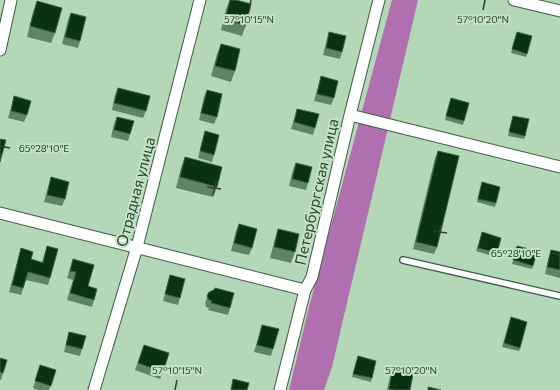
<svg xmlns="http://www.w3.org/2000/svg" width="560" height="390" font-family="Commissioner,sans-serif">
	<rect width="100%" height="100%" fill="#b4d7b7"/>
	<!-- forest -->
	<path fill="#b06fae" d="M392 0H418L332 367 324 390H289L309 307Z"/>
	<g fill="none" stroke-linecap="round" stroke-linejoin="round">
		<!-- lane casing -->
		<g stroke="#3f5d42" stroke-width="8">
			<path id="lane" d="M403 260 560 296"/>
		</g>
		<!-- street casing -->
		<g stroke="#3f5d42" stroke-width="13">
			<path id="street" d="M514 0 560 11
				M0 50 11 0
				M350 115 560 167
				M0 213 305 290
				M94 390 137 247 200 0
				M280 390 305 290 312 277 350 115 379 0"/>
		</g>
		<!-- lane -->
		<use href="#lane" stroke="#fff" stroke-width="5.5"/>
		<!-- street -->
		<use href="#street" stroke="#fff" stroke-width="11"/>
	</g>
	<!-- wall -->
	<path fill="#5e8465" d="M230 0 246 25 242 36 221 30 226 9Z
		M37 1 55 33 51 43 27 37 33 12Z
		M71 13 80 41 78 48 62 44 68 20Z
		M329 32 342 52 340 59 323 55 327 39Z
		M517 32 527 54 526 57 511 53Z
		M221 44 235 71 231 82 211 76 217 54Z
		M321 76 334 98 331 105 314 101 319 83Z
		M118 88 146 111 143 118 112 110 115 95Z
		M207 90 217 117 214 124 199 120 204 97Z
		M14 96 27 115 24 122 8 118 12 104Z
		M451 98 464 121 463 125 445 120Z
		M297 109 315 128 313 135 291 129 295 116Z
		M513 116 525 136 524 139 508 136Z
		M117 117 130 134 128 141 111 137 114 124Z
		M205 131 214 155 212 162 198 158 203 138Z
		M438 151 437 247 434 254 413 249 435 158Z
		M185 157 217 187 213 197 176 188 181 168Z
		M296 163 308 183 306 190 289 186 293 170Z
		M51 177 65 199 62 206 44 202 49 184Z
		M482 182 496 203 495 207 477 202Z
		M239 224 252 248 249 255 231 251 236 231Z
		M278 229 295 252 291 263 270 258 275 239Z
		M481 236 501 238 495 257 476 251Z
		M47 246 50 278 48 285 26 280 21 295 9 292 19 255 21 248 31 259 42 262Z
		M517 246 533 266 532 269 512 264Z
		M551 250 560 252V278L545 274 549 257Z
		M73 259 94 300 92 307 67 300 73 280 67 278Z
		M170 275 180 298 178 305 163 301Z
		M209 292 230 308 228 315 208 310 209 308 206 307 205 303Z
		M511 317 520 348 519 351 502 347Z
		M262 325 273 349 271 356 254 352Z
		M69 332 82 349 80 356 64 352Z
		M144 345 169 353 160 379 135 370Z
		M358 356 372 378 371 382 352 377Z
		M0 358 7 360 1 380H0Z
		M40 365 56 370 49 390H38L33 388Z
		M392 370 410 390H387L390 377Z"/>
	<!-- building -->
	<path fill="#093213" stroke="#3c6444" d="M230 0H236L251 4 246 25 225 20Z
		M37 1 62 8 55 33 30 26Z
		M71 13 86 17 80 41 65 37Z
		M329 32 346 36 342 52 326 48Z
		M517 32 532 36 527 54 512 49Z
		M221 44 240 49 235 71 215 66Z
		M321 76 338 81 334 98 317 94Z
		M118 88 150 96 146 111 114 103Z
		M207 90 222 94 217 117 201 113Z
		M14 96 31 101 27 115 11 111Z
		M451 98 469 103 464 121 446 116Z
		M297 109 319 114 315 128 294 122Z
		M513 116 529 119 525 136 509 132Z
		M117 117 134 121 130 134 114 130Z
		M205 131 219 135 214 155 200 151Z
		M0 139 6 140 0 162Z
		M438 151 459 156 437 247 416 242Z
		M185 157 222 167 217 187 180 177Z
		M296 163 312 167 308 183 292 179Z
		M51 177 69 182 65 199 47 195Z
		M482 182 500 187 496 203 478 199Z
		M239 224 257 229 252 248 234 243Z
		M278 229 299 234 295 252 274 247Z
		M482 232 501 238 497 253 478 248Z
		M47 246 58 249 50 278 28 272 23 288 12 285 21 248 33 252 31 259 43 263Z
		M517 246 537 251 533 266 513 260Z
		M551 250 560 252V270L547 267Z
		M73 259 94 265 88 286 97 289 94 300 70 293 76 272 70 271Z
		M170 275 185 279 180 298 165 294Z
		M215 288 234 293 230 308 211 303 212 301 209 300 207 296 209 292 214 290Z
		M511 317 527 322 520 348 504 343Z
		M262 325 279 329 273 349 257 345Z
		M69 332 86 336 82 349 66 345Z
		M144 345 169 353 163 372 138 363Z
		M358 356 376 361 372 378 353 374Z
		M0 358 7 360 3 373 0 372Z
		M40 365 56 370 51 386 35 381Z
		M392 370 413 374 410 390H394L389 389Z
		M233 379 249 383 247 390H231Z
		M428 387 441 390H428Z"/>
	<!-- ticks -->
	<path fill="none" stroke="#303e32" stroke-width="1.5" d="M249 10 251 0M483 10 485 0M0 146 10 148M207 187 221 189M213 195 216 181M433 231 447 233M438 239 441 225M550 253 560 255M175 390 177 380M409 390 411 380"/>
	<g text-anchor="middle" stroke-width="4" stroke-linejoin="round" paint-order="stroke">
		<!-- street labels -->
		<g font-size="15" fill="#303e32" stroke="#c1e4c4">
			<text transform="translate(136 192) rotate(-75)" y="5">Отрадная улица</text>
			<text transform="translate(317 192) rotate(-77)" y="5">Петербургская улица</text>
		</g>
	</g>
	<g font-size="10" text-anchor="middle" fill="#303e32" stroke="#c1e4c4" stroke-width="4" stroke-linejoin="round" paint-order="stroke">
		<text x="249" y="23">57°10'15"N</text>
		<text x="483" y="23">57°10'20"N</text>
		<text x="44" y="152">65°28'10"E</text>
		<text x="516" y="257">65°28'10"E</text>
		<text x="177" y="374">57°10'15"N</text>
		<text x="411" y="374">57°10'20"N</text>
	</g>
</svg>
